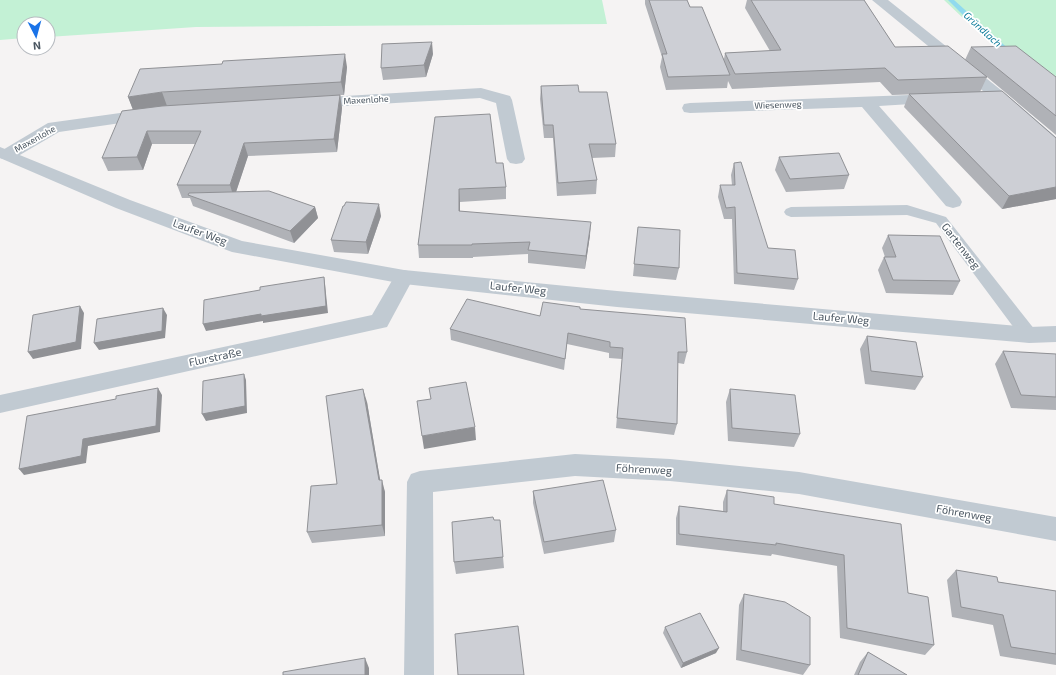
<svg xmlns="http://www.w3.org/2000/svg" width="1056" height="675" font-family="'Exo 2',sans-serif">
	<rect width="100%" height="100%" fill="#f5f3f3"/>
	<!-- green -->
	<path fill="#c3f1d5" d="M0 0H602L607 24 196 27 48 37V24H24V38L0 40Z
		M944 0H1056V85L1049 83 963 18Z"/>
	<g fill="none" stroke-linecap="round" stroke-linejoin="round">
		<!-- stream -->
		<path fill="#90daee" fill-rule="evenodd" d="M948 0H954L1013 53V55H1009L964 16Z"/>
		<!-- service -->
		<path fill="#c1cad2" fill-rule="evenodd" d="M907 205 946 217 1035 330 1037 335 1035 340 1029 341 1023 340 936 223 907 215 791 217 786 215 784 212 786 209 791 207Z"/>
		<!-- minor -->
		<path fill="#c1cad2" fill-rule="evenodd" d="M872 0H888L1006 94 1056 137V151L1050 150 994 100Z
			M481 88 510 96 512 100 525 159 522 163 516 164 510 163 507 159 496 103 480 98 311 108 305 107 303 103 305 99 311 98Z
			M937 94 943 96 945 99 943 102 879 106 960 198 962 202 960 206 953 208 946 206 862 107 690 113 684 112 682 108 684 104 690 103Z
			M149 109 155 110 157 114 155 118 59 132 13 159 7 160 0 158 1 151 48 123Z
			M404 270 411 272 414 277 387 327 0 413V395L372 315 397 272Z
			M575 454 670 459 799 472 1056 517V541L799 494 670 481 575 476 433 492 434 675H404L407 482 411 474 420 471Z"/>
		<!-- tertiary -->
		<path fill="#c1cad2" fill-rule="evenodd" d="M0 147 130 200 242 241 404 270 617 291 1029 327 1056 326V342L1029 343 617 307 404 284 232 252 116 208 0 158Z"/>
	</g>
	<!-- wall -->
	<path fill="#b0b2b7" d="M645 0H687L690 7 724 59 725 53 770 51 745 8 747 0H864L895 47 965 60 971 47 1056 77V135L987 77 980 92 892 95 880 82 732 89 728 81 727 88 666 90 660 67 662 57 645 4Z
		M433 54 426 77 383 80 381 68Z
		M347 67 344 95H340L342 108 337 152 248 156 236 192 315 207 318 218 294 243 193 206 190 198H182L177 185 195 144H152L143 170 108 171 102 158 133 109 128 97Z
		M541 86 579 92 616 144 615 157 592 158 597 180 596 194 557 196 553 138H544L540 99Z
		M909 94 1056 138V199L1002 209 904 107Z
		M435 117 496 163 506 187V199L460 202V211L590 235 585 269 528 263V254L473 257V258H419L418 245Z
		M779 157 849 175 844 189 786 192 775 170Z
		M734 163 768 248 798 279 794 290 734 284 732 219H724L718 197 720 185H732L731 175Z
		M381 216 368 254 334 252 331 240Z
		M638 227 679 268 676 280 633 276Z
		M888 235 960 281 953 295 886 293 878 270 884 257H885L882 248Z
		M580 309 687 352 684 364 678 363 677 424 674 435 616 428 622 359 609 358V353L567 344 564 370 451 340 450 329 540 316Z
		M867 336 923 377 915 390 865 384 860 349Z
		M1003 351 1056 354V410L1011 408 995 364Z
		M730 389 800 434 794 447 728 441 726 402Z
		M367 402 380 480 385 492V536L312 543 307 532 337 484Z
		M727 490 774 504 908 593 934 645 925 655 840 638 837 566 772 554 771 556 676 545V518L679 506 723 511V502Z
		M533 491 616 530 614 542 544 554 533 503Z
		M494 520 503 557 504 568 456 574 454 562Z
		M956 570 998 582 1056 591V665L1000 656 993 625 952 617 947 580Z
		M744 594 810 665 803 675 736 660 739 605Z
		M665 627 716 653 681 668 663 633Z
		M868 652 907 675H854L860 662Z"/>
	<!-- shaded-wall -->
	<path fill="#909195" d="M432 42 433 54 426 77 424 65Z
		M345 54 347 67 344 95 341 82Z
		M162 92 167 106 133 110 128 97Z
		M340 95 342 108 337 152 334 139Z
		M147 131 152 144 143 170 137 157Z
		M244 143 248 156 234 198 230 185Z
		M1056 187V199L1002 209 1009 196Z
		M459 189 460 202V223L459 211Z
		M379 204 381 216 368 254 366 242Z
		M315 207 318 218 294 243 290 231Z
		M591 222 590 235 585 269 586 256Z
		M324 277 325 284 328 313 263 323V321L206 331 203 324Z
		M80 306 84 313 81 349 33 359 28 352Z
		M163 308 167 315 165 338 99 350 94 343Z
		M244 374 246 380 247 413 206 421 202 414Z
		M158 388 162 395 160 432 88 446 86 463 24 475 19 469 83 439Z
		M363 389 367 402 382 491V480L385 492V536L382 525 379 480Z
		M475 427 476 440 424 449 422 436Z
		M719 648 716 653 681 668 683 663Z
		M365 658 369 668V675H365Z"/>
	<!-- building -->
	<path fill="#cdcfd5" stroke="#909195" d="M649 0H687L690 7H702L730 75 668 77 662 54H667Z
		M751 0H864L895 47 948 46 987 77 898 80 885 68 735 74 725 53 781 50Z
		M432 42 424 65 381 68 382 44Z
		M1016 46 1056 77V116L971 47Z
		M345 54 341 82 162 92 128 97 140 69 222 64 223 61Z
		M578 85 579 92H607L616 144H589L597 180 558 183 553 125H544L541 86Z
		M1002 91 1056 138V187L1009 196 909 94Z
		M340 95 334 139 244 143 230 185H177L201 131H147L137 157 102 158 122 111 162 106Z
		M490 114 496 163H503L506 187 459 189V211L591 222 586 256 528 250 530 242 472 244V245H418L435 117Z
		M839 153 849 175 790 179 779 157Z
		M741 162 768 248 795 250 798 279 737 273 735 207 726 208 720 185H735L734 163Z
		M269 191 315 207 290 231 188 195 189 193Z
		M346 202 379 204 366 242 331 240 343 206H344Z
		M638 227 680 230 679 268 634 264Z
		M888 235 940 236 960 281 893 280 884 257H896Z
		M324 277 326 306 261 316V314L203 324 204 300 260 290V287Z
		M467 299 540 316 543 302 580 307V309L685 318 687 352H678L677 424 617 418 623 348 610 347V342L568 333 565 359 450 329Z
		M80 306 76 342 28 352 33 315Z
		M163 308 162 331 94 343 97 319Z
		M867 336 916 342 923 377 871 371Z
		M1003 351 1056 354V397L1021 395Z
		M244 374 245 406 202 414 203 381Z
		M466 382 475 427 422 436 417 401 431 399 429 388Z
		M158 388 156 426 83 439 81 456 19 469 27 416 116 399V396Z
		M363 389 379 480H382V525L307 532 311 486 337 484 326 396Z
		M730 389 795 395 800 434 732 428Z
		M603 480 616 530 544 542 533 491Z
		M727 490 774 497V504L901 524 908 593 928 597 934 645 847 628 844 555 776 543V545L679 534V506L727 512Z
		M493 517 494 520H500L503 557 454 562 452 522Z
		M956 570 997 577 998 582 1056 591V654L1011 647 1003 615 961 607Z
		M744 594 785 602 810 617V665L741 650Z
		M700 613 719 648 683 663 665 627Z
		M518 626 524 675H458L455 634Z
		M868 652 907 675H858Z
		M365 658V675H283V672Z"/>
	<g text-anchor="middle" stroke-width="3.5" stroke-linejoin="round" paint-order="stroke">
		<!-- far-street labels -->
		<g font-size="9" fill="#4a5661" stroke="#fff">
			<text transform="translate(366 100) rotate(-3)" y="3">Maxenlohe</text>
			<text transform="translate(778 105) rotate(-2)" y="3">Wiesenweg</text>
			<text transform="translate(35 139) rotate(-29)" y="3">Maxenlohe</text>
		</g>
		<!-- far-water labels -->
		<g font-size="10" font-style="italic" fill="#0c7c9b" stroke="#fff">
			<text transform="translate(983 29) rotate(42)" y="4">Gründlach</text>
		</g>
		<!-- street labels -->
		<g font-size="11" fill="#4a5661" stroke="#fff">
			<text transform="translate(200 232) rotate(20)" y="4">Laufer Weg</text>
			<text transform="translate(961 246) rotate(52)" y="4">Gartenweg</text>
			<text transform="translate(518 288) rotate(6)" y="4">Laufer Weg</text>
			<text transform="translate(841 318) rotate(5)" y="4">Laufer Weg</text>
			<text transform="translate(215 357) rotate(-12)" y="4">Flurstraße</text>
			<text transform="translate(644 469) rotate(3)" y="4">Föhrenweg</text>
			<text transform="translate(964 513) rotate(10)" y="4">Föhrenweg</text>
		</g>
	</g>
	<!-- north arrow -->
	<g transform="translate(36 36) rotate(174)"><circle r="19" fill="#ffffff" stroke="#b7bbc0"/>
	<path d="M0-3L7 15L0 10L-7 15Z" fill="#1a73e8"/>
	<text y="-6" font-size="11" font-weight="bold" text-anchor="middle" fill="#4a5661">N</text>
	</g>
</svg>
